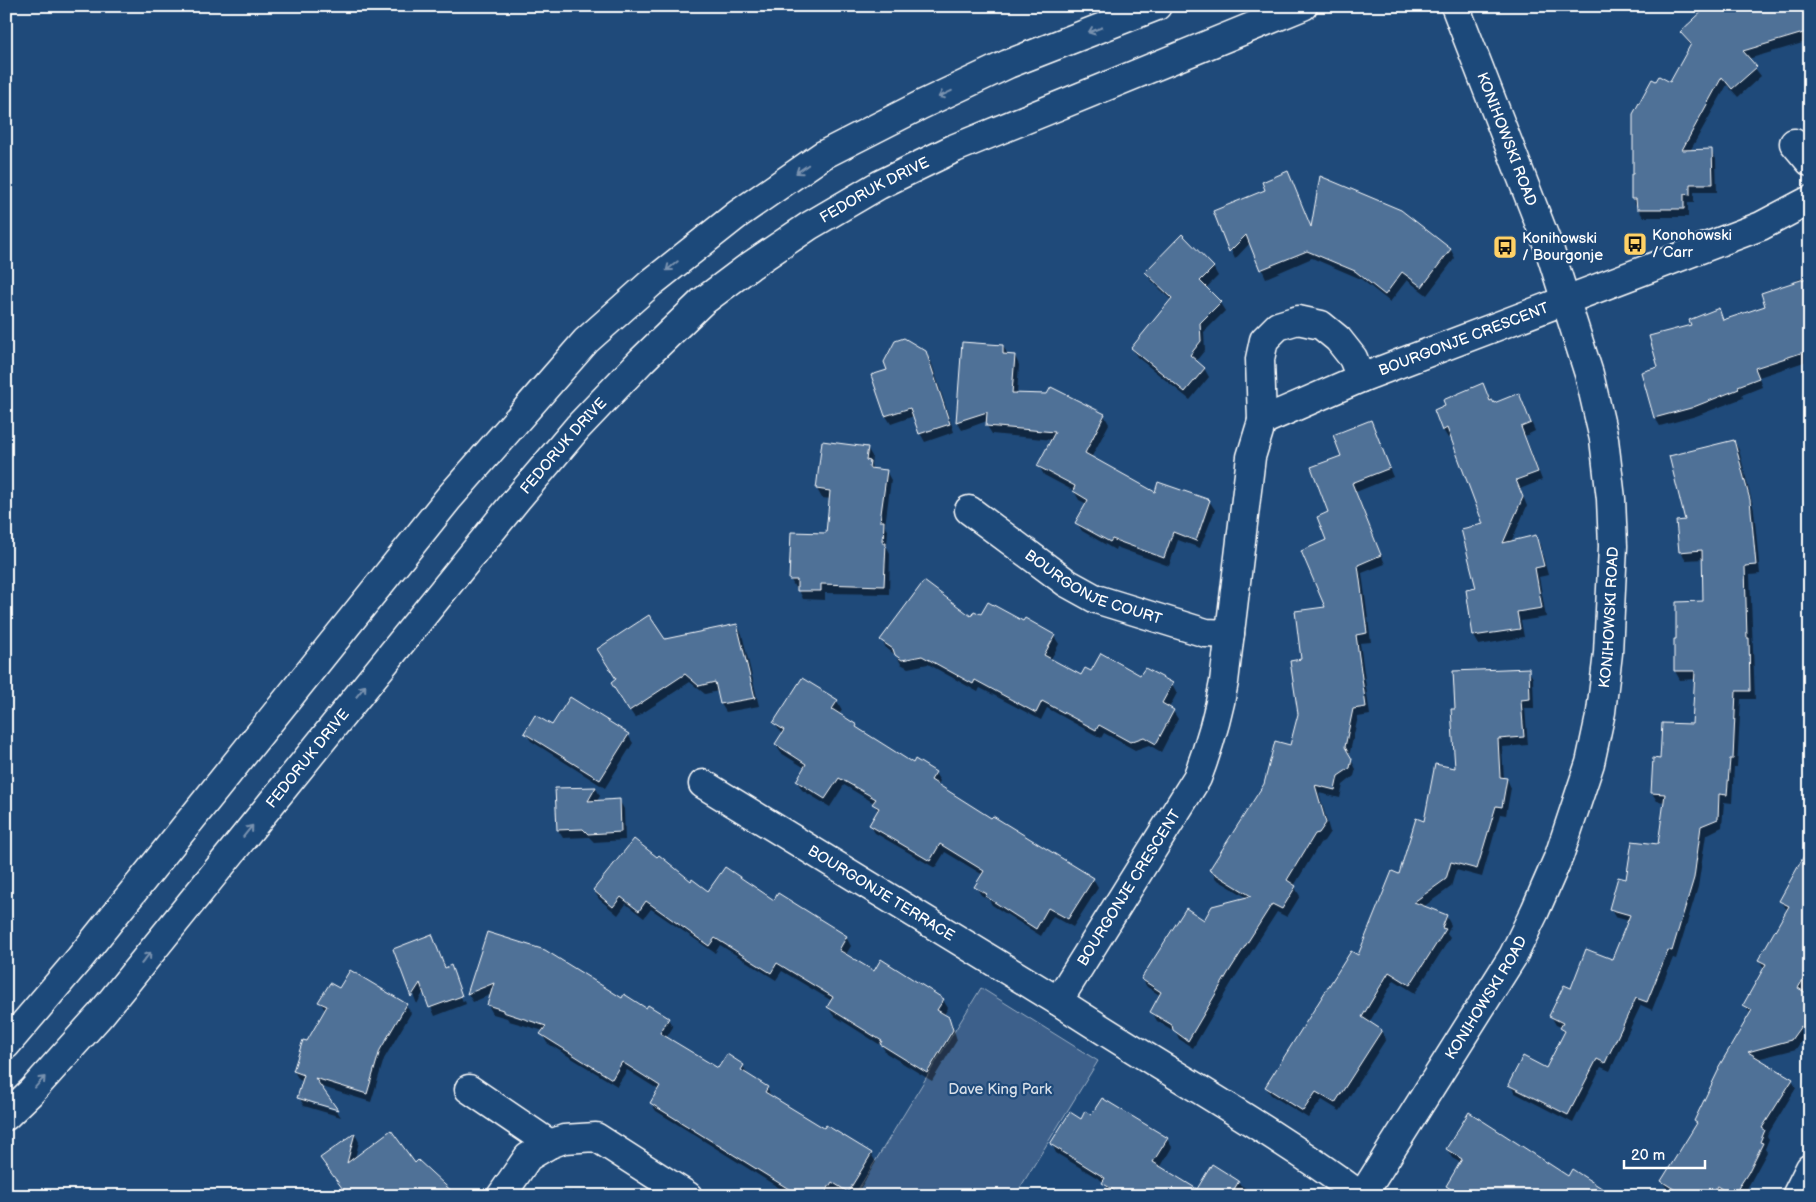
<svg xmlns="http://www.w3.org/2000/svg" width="1816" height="1202" font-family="'Balsamiq Sans',sans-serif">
	<rect width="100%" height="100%" fill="#1f4a7a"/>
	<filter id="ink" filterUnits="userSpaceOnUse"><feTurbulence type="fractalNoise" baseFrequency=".02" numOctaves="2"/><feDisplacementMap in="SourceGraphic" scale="10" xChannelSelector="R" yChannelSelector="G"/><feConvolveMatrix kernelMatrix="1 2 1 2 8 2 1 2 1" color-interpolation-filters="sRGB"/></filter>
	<g filter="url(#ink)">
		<!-- green -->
		<path fill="#3c618b" stroke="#9eb0c5" d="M981 988 1098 1061 1015 1196H854Z"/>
		<!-- shadow -->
		<path fill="#0007" d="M1810 6V55L1806 42 1748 59 1761 76 1738 97 1727 85 1690 151H1711L1716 159 1717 192H1694V203H1688V217H1643L1632 198 1634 175 1657 82 1670 83 1691 46 1681 32Z
			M1288 173 1312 229 1400 211 1451 250 1455 258 1427 295 1407 280 1390 302 1361 279 1312 258 1266 278 1250 243 1235 259 1214 211 1266 190Z
			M1213 267 1218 276 1206 288 1220 303 1225 311 1204 332 1205 350 1196 361 1204 368 1209 377 1190 400 1137 357 1132 348 1172 301 1151 280 1146 272Z
			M1810 275V360L1759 377 1762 387 1742 395 1743 398 1696 416 1660 426 1655 418 1642 373 1659 368 1693 325 1718 310 1724 321 1767 307 1798 283 1797 280Z
			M1003 346 1008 355 1015 356 1019 365 1017 394 1104 415 1109 424 1091 458 1155 494 1159 483 1210 502 1215 510 1200 548 1178 540 1169 566 1116 547 1115 550 1082 531 1077 523 1087 504 1079 500 1074 491 1044 475 1039 466 1053 440 992 434 987 426V421L962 430 957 422Z
			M926 352 931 361 954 432 925 442 920 433 914 416 891 424 886 416 873 376 888 371Z
			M1487 393 1494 405 1523 403 1535 431 1525 436 1542 480 1520 489 1527 506 1511 542 1535 536 1540 545 1548 575 1539 577 1546 617 1521 621 1524 637 1479 645 1474 636 1467 591 1478 589 1484 525 1451 437 1448 438 1443 430Z
			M1370 422 1393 477 1356 492 1385 564 1362 573 1371 642 1360 643 1370 715 1358 717 1349 756 1356 769 1354 776 1343 785 1340 798 1319 793 1330 832 1324 841 1320 843 1294 886 1300 896 1287 917 1277 912 1232 982 1193 1048 1179 1039 1176 1032 1157 1021 1152 1012 1161 996 1147 987 1142 979 1204 922 1248 898 1216 879 1211 870 1291 746 1299 714 1303 660 1326 608 1330 513 1343 456Z
			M1734 441 1739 450 1754 510 1760 574 1750 575 1755 699H1741L1737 767H1734L1732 803 1724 802 1722 827 1706 835 1698 887 1676 959 1673 958 1652 1010 1641 1005 1610 1071 1601 1067 1573 1123 1515 1093 1510 1085 1546 1070 1565 1034 1561 1027 1556 1025 1551 1016 1571 989 1613 961 1629 921 1615 917 1610 908 1627 881 1659 845 1665 802 1657 801 1652 793 1661 760 1693 726 1695 679 1680 680 1675 671V640H1678L1704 602V559L1686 560 1681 552 1678 522 1687 521Z
			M867 448 872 456 871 465 873 470 886 471 891 480 885 526 888 530 887 547 890 553 889 594 825 593V600L803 599 798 588H795L791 580 827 534 831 499 822 498 817 489Z
			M982 616 1024 623 1054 636 1059 644 1051 659 1082 676 1091 673 1141 677 1172 684 1177 693 1169 708 1173 711 1178 719 1161 752 1149 745 1135 750 1104 733 1101 738 1047 708 1041 720 980 688 978 692 928 664 908 668 901 664 897 656 886 648 882 640Z
			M737 625 742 634 759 706 726 712 721 704 718 691 705 694 690 682 635 718 617 691Z
			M1528 670 1533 678 1534 708H1525L1528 745 1502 747 1504 779H1507L1511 788 1506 815 1500 814 1482 877 1456 870 1451 887 1423 907 1446 916 1451 925 1447 934 1450 938 1415 993 1394 980 1369 1023 1381 1031 1386 1039 1340 1111 1322 1100 1308 1118 1271 1095 1266 1087 1358 957 1400 876 1425 822 1456 769Z
			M837 701 842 710 839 715 856 726 859 730 914 764 935 773 940 781 937 786 1093 879 1098 888 1073 927 1053 916 1041 936 992 905 989 900 981 895 976 887 983 875 945 852 935 868 875 833 870 825 878 812 874 803 844 785 830 807 802 790 797 781 805 768 781 753 776 745 783 734 780 732 775 723Z
			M526 733 628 735 633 743 605 788 531 741Z
			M596 788 600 796 597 801 619 800 624 809 625 840 594 842 589 837 563 838 558 830 556 790Z
			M1810 847V1036L1806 1034 1796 1049 1757 1059 1792 1080 1796 1088 1767 1136 1769 1139 1765 1149 1767 1152 1743 1196H1725L1722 1194 1720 1196H1677L1667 1189 1662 1181 1698 1125 1695 1121 1751 1014 1744 1005 1764 968 1759 960 1788 911 1781 901Z
			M691 883 709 892 774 902 779 895 846 937 851 946 845 956 874 973 943 1000 948 1008 943 1016 948 1018 953 1027 957 1040 932 1081 886 1053 882 1046 833 1015 828 1007 832 1001 782 971 776 980 720 945 715 953 651 909 644 918 626 904 618 915 599 899 594 891Z
			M487 933 622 1000 668 1019 673 1027 666 1038 718 1069 727 1056 743 1066 748 1075 747 1076 767 1088 772 1098 825 1130 871 1154 876 1162 856 1196H846L837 1190 833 1196H792L656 1111 651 1103 659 1090 627 1070 617 1086 547 1043 542 1034 544 1031 509 1021 507 1018 493 1014 488 1005 492 994 473 1002 468 994Z
			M431 935 446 969 453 974 463 1002 465 1001 466 1004 435 1016 424 991 417 1004 395 949Z
			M339 990 406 1005 411 1013 384 1059 371 1102 319 1086 309 1100 308 1102 337 1111 341 1117 304 1106 299 1097 304 1081 299 1080 294 1071 325 1010 320 1002Z
			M1092 1117 1167 1139 1172 1147 1160 1168 1197 1190 1212 1166 1257 1196H1116L1109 1192 1104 1182 1056 1153 1052 1144 1081 1121Z
			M355 1134 359 1142 355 1158 415 1165 452 1196H348L322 1158Z
			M1447 1149 1569 1178 1611 1196H1454L1447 1186 1461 1163 1452 1158Z
			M608 1189 619 1196H604Z
			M572 1191 580 1196H570Z"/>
		<!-- building -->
		<path fill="#507197" stroke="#fff" d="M1708 6H1810V31L1743 51 1757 67 1732 89 1722 77 1682 150 1712 149 1713 184H1690V195L1684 194V209H1637L1636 199H1631V174H1633V114L1652 79 1656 81 1659 76 1670 82 1691 44 1680 32Z
			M1288 171 1311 227 1320 176 1401 210 1451 249 1422 287 1402 272 1385 295 1355 271 1307 251 1260 270 1246 235 1229 252 1213 211 1265 190 1262 182Z
			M1182 234 1214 267 1200 281 1221 302 1200 323 1201 341 1190 355 1205 368 1185 392 1131 348 1172 298 1145 272Z
			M1810 277V350L1755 368 1759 378 1738 386 1739 389 1691 408 1654 418 1641 372 1658 367 1649 336 1691 325 1689 320 1719 308 1723 320 1765 306 1761 293Z
			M904 338 926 351 950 424 919 434 910 408 885 416 871 375 887 370 884 362 895 341Z
			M962 342 1003 345V354L1015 355 1012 393 1047 394 1051 387 1105 414 1085 453 1155 492 1158 482 1210 500 1196 541 1173 532 1164 558 1112 539 1110 542 1075 523 1088 500 1073 491 1075 486 1037 466 1055 432 986 426 987 412 956 422Z
			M1483 383 1490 401 1492 400 1494 403 1519 393 1531 423 1521 427 1538 472 1516 480 1523 497 1503 543 1536 535 1544 566 1535 568 1542 608 1517 612 1520 629 1473 636 1466 590 1476 588 1461 529 1483 524 1447 428 1442 431 1434 410 1445 405 1443 400Z
			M1371 420 1390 468 1352 483 1381 555 1358 565 1367 633 1356 635 1366 707 1353 709 1345 747 1352 759 1350 768 1338 776 1335 790 1315 785 1326 823 1319 833 1315 834 1287 880 1296 886 1282 909 1272 904 1228 973 1188 1041 1173 1030 1172 1025 1150 1012 1161 992 1141 979 1186 908 1204 920 1212 906 1251 896 1209 870 1264 784 1275 741 1290 745 1298 714 1290 661 1301 659 1295 611 1325 607 1301 551 1326 540 1317 517 1328 512 1311 467 1341 456 1333 435Z
			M1734 440 1750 500 1756 565 1745 566 1747 638H1749L1750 691H1736L1733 759H1730L1727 795 1719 794 1718 819 1701 826 1694 878 1672 951 1668 950 1647 1002 1636 998 1605 1063 1597 1059 1568 1115 1508 1085 1523 1056 1546 1068 1565 1031 1560 1028 1563 1023 1549 1016 1564 985 1571 988 1586 949 1612 959 1630 915 1609 909 1618 877 1626 879 1632 841 1658 844 1665 794 1651 793 1653 758 1660 759 1662 723 1692 724 1695 671H1674V639H1676V602L1703 601 1702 550 1679 552 1676 521 1685 520 1669 456Z
			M822 441 868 447 866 460 870 461 869 468 887 470 880 521H884L883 543H886L884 586 821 584V591H797V580H789L791 532 826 533 830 491 816 489Z
			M924 581 971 616 974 611 981 614 988 602 1023 621 1025 618 1055 635 1044 655 1081 675 1085 668 1091 671 1101 653 1140 675 1145 668 1173 683 1162 703 1174 710 1156 744 1144 737 1130 742 1099 725 1096 730 1042 701 1036 713 975 680 973 684 922 656 902 660 895 655 893 649 880 640Z
			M649 615 665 639 737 624 755 698 720 704 715 682 699 686 685 674 629 711 611 683 616 679 597 649Z
			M1529 668 1530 699 1521 700 1524 737 1498 739 1500 777 1507 778 1502 807 1496 806 1477 869 1451 862 1446 879 1414 902 1447 915 1442 928 1446 929 1410 985 1389 972 1362 1017 1382 1030 1335 1103 1316 1092 1303 1111 1265 1087 1351 951 1358 955 1392 871 1399 874 1416 818 1424 821 1435 764 1455 768 1451 709H1455L1453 671Z
			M802 678 838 700 832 709 857 725 856 727 913 763 915 759 936 772 931 780 991 818 993 816 1094 878 1068 919 1048 908 1036 929 985 896 987 894 974 887 984 871 940 844 930 861 869 825 879 808 872 804 876 799 839 778 825 799 796 781 806 764 775 744 784 730 773 723Z
			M570 697 629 734 600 780 524 733 535 715 552 725Z
			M596 787 588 801 620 799 621 832 588 834 583 829 557 830 555 788Z
			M634 839 657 857 659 855 691 881 692 879 708 891 725 867 774 900 778 893 847 936 839 950 874 971 881 959 944 999 937 1010 949 1017 953 1030 927 1073 880 1044 882 1041 827 1007 833 997 777 963 771 973 715 938 709 946 646 901 639 911 621 897 613 907 593 890Z
			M1810 845V968L1798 988 1810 995V1031L1801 1026 1791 1040 1748 1052 1793 1079 1762 1128 1765 1130 1760 1142 1763 1143 1748 1173 1733 1196 1717 1186 1711 1196H1685L1661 1181 1697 1123 1694 1121 1719 1069 1718 1068 1752 1010 1743 1005 1766 964 1758 960 1789 906 1779 901Z
			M487 932 545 950 622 998 624 994 646 1008 648 1005 669 1018 660 1033 718 1068 727 1054 744 1065 741 1070 768 1087 765 1092 824 1128 826 1125 872 1153 848 1192 832 1182 823 1196H800L650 1103 660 1086 622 1062 612 1079 540 1034 546 1026 503 1012V1010L487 1005 494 983 467 994Z
			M432 934 445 968 451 965 462 996 429 1008 420 983 411 997 393 949Z
			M350 970 407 1004 380 1050 367 1094 315 1078 338 1110 297 1098 304 1075 293 1071 303 1040 307 1041 327 1006 318 1002 330 983 339 988Z
			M1102 1098 1168 1138 1153 1162 1197 1189 1212 1164 1239 1181 1230 1196H1123L1102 1183 1105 1178 1050 1144 1070 1112 1081 1119 1085 1111 1091 1115Z
			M1469 1112 1568 1176 1572 1169 1614 1196H1462L1446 1186 1462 1159 1446 1149Z
			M391 1130 415 1163 418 1160 457 1196H348L320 1158 355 1133 347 1163Z"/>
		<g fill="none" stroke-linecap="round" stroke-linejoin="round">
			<!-- minor casing -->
			<g stroke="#fff" stroke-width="31">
				<g id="minor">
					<path d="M1794 143 1810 162"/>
					<path d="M1262 421 1260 359 1264 340 1278 326 1298 320 1321 325 1338 339 1353 358 1361 378"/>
					<path id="s1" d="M969 510 1067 583 1096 599 1206 633 1230 634"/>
					<path id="s2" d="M703 784 1058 1001"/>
					<path d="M469 1089 550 1144"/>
					<path d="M501 1196 528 1157 550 1144 564 1139 596 1137 688 1196"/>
					<path id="s3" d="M1361 1196C1264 1124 1158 1067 1058 1001L1197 778C1210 744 1218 717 1224 682L1251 457 1262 421 1361 378 1761 226 1810 200"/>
					<path id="s4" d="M1362 1196 1513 956 1535 911 1559 856 1590 763 1601 712 1608 653 1613 546 1611 499 1604 439 1589 374 1549 248 1455 6"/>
					<path d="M1796 1196 1810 1168"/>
				</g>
			</g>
			<!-- major casing -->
			<g stroke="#fff" stroke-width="31">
				<g id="major">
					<path d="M6 1045 80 958 448 499 586 341 651 283 738 214 823 155 921 105 1008 64 1157 6"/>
					<path id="s5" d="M6 1116 32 1091 101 1014 517 499 578 427 642 360 702 302 750 266 809 226 879 185 955 148 1303 6"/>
				</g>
			</g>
			<!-- minor -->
			<use href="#minor" stroke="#1f4a7a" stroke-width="28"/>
			<!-- major -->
			<use href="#major" stroke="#1f4a7a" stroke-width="28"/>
		</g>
		<!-- one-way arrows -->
		<defs><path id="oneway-shaft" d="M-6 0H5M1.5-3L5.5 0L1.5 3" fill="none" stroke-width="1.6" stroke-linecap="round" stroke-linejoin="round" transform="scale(1.25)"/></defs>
		<g stroke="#7992af">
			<use href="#oneway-shaft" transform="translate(1095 30) rotate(159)"/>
			<use href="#oneway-shaft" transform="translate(945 94) rotate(155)"/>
			<use href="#oneway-shaft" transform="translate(802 169) rotate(145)"/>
			<use href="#oneway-shaft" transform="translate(672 266) rotate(141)"/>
			<use href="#oneway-shaft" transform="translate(361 691) rotate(-51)"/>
			<use href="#oneway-shaft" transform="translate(248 831) rotate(-51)"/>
			<use href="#oneway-shaft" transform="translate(146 958) rotate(-51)"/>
			<use href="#oneway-shaft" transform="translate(40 1082) rotate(-48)"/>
		</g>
	</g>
	<!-- icons -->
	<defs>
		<g id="bus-square" transform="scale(1.25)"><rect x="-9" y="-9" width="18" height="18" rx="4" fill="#ffd166" stroke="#1f4a7a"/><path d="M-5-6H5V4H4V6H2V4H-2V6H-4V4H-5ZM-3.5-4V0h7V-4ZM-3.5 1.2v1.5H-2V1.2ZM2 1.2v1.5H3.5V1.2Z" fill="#111"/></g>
	</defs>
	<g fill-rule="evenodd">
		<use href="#bus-square" x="1635" y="244"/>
		<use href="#bus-square" x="1505" y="247"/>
	</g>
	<g text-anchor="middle" stroke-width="4.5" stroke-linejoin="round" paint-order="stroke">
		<!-- street labels -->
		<g font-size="15" fill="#fff" stroke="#1f4a7a">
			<text transform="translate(1507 139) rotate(69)" y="5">KONIHOWSKI ROAD</text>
			<text dy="5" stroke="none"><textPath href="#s5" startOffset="1278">FEDORUK DRIVE</textPath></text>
			<text dy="5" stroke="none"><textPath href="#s3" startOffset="1205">BOURGONJE CRESCENT</textPath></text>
			<text dy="5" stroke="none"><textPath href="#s5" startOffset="872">FEDORUK DRIVE</textPath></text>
			<text dy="5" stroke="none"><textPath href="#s1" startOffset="148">BOURGONJE COURT</textPath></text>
			<text dy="5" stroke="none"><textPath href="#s4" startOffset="639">KONIHOWSKI ROAD</textPath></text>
			<text dy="5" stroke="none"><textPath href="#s5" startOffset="468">FEDORUK DRIVE</textPath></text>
			<text dy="5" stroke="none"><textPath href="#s3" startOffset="494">BOURGONJE CRESCENT</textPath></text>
			<text dy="5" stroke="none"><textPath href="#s2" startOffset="209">BOURGONJE TERRACE</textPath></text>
			<text dy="5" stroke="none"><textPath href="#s4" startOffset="234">KONIHOWSKI ROAD</textPath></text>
		</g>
		<!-- poi labels -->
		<g font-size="15" fill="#fff" stroke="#1f4a7a" text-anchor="start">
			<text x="1652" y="240">Konohowski<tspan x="1652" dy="17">/ Carr</tspan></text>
			<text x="1522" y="243">Konihowski<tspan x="1522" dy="17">/ Bourgonje</tspan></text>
		</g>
		<!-- park labels -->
		<g font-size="15" fill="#d8dfe8" stroke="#1f4a7a">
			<text x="1000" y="1094">Dave King Park</text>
		</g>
	</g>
	<!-- margin -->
	<rect width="1816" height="1202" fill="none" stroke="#1f4a7a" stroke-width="25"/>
	<rect x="12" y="12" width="1791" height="1177" fill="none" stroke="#fff" stroke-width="2" filter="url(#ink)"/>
	<!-- scale -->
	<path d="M1624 1160v8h81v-8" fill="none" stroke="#ffffff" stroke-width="2.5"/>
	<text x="1631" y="1160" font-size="15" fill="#ffffff" stroke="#1f4a7a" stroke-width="4" paint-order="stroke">20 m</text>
</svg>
